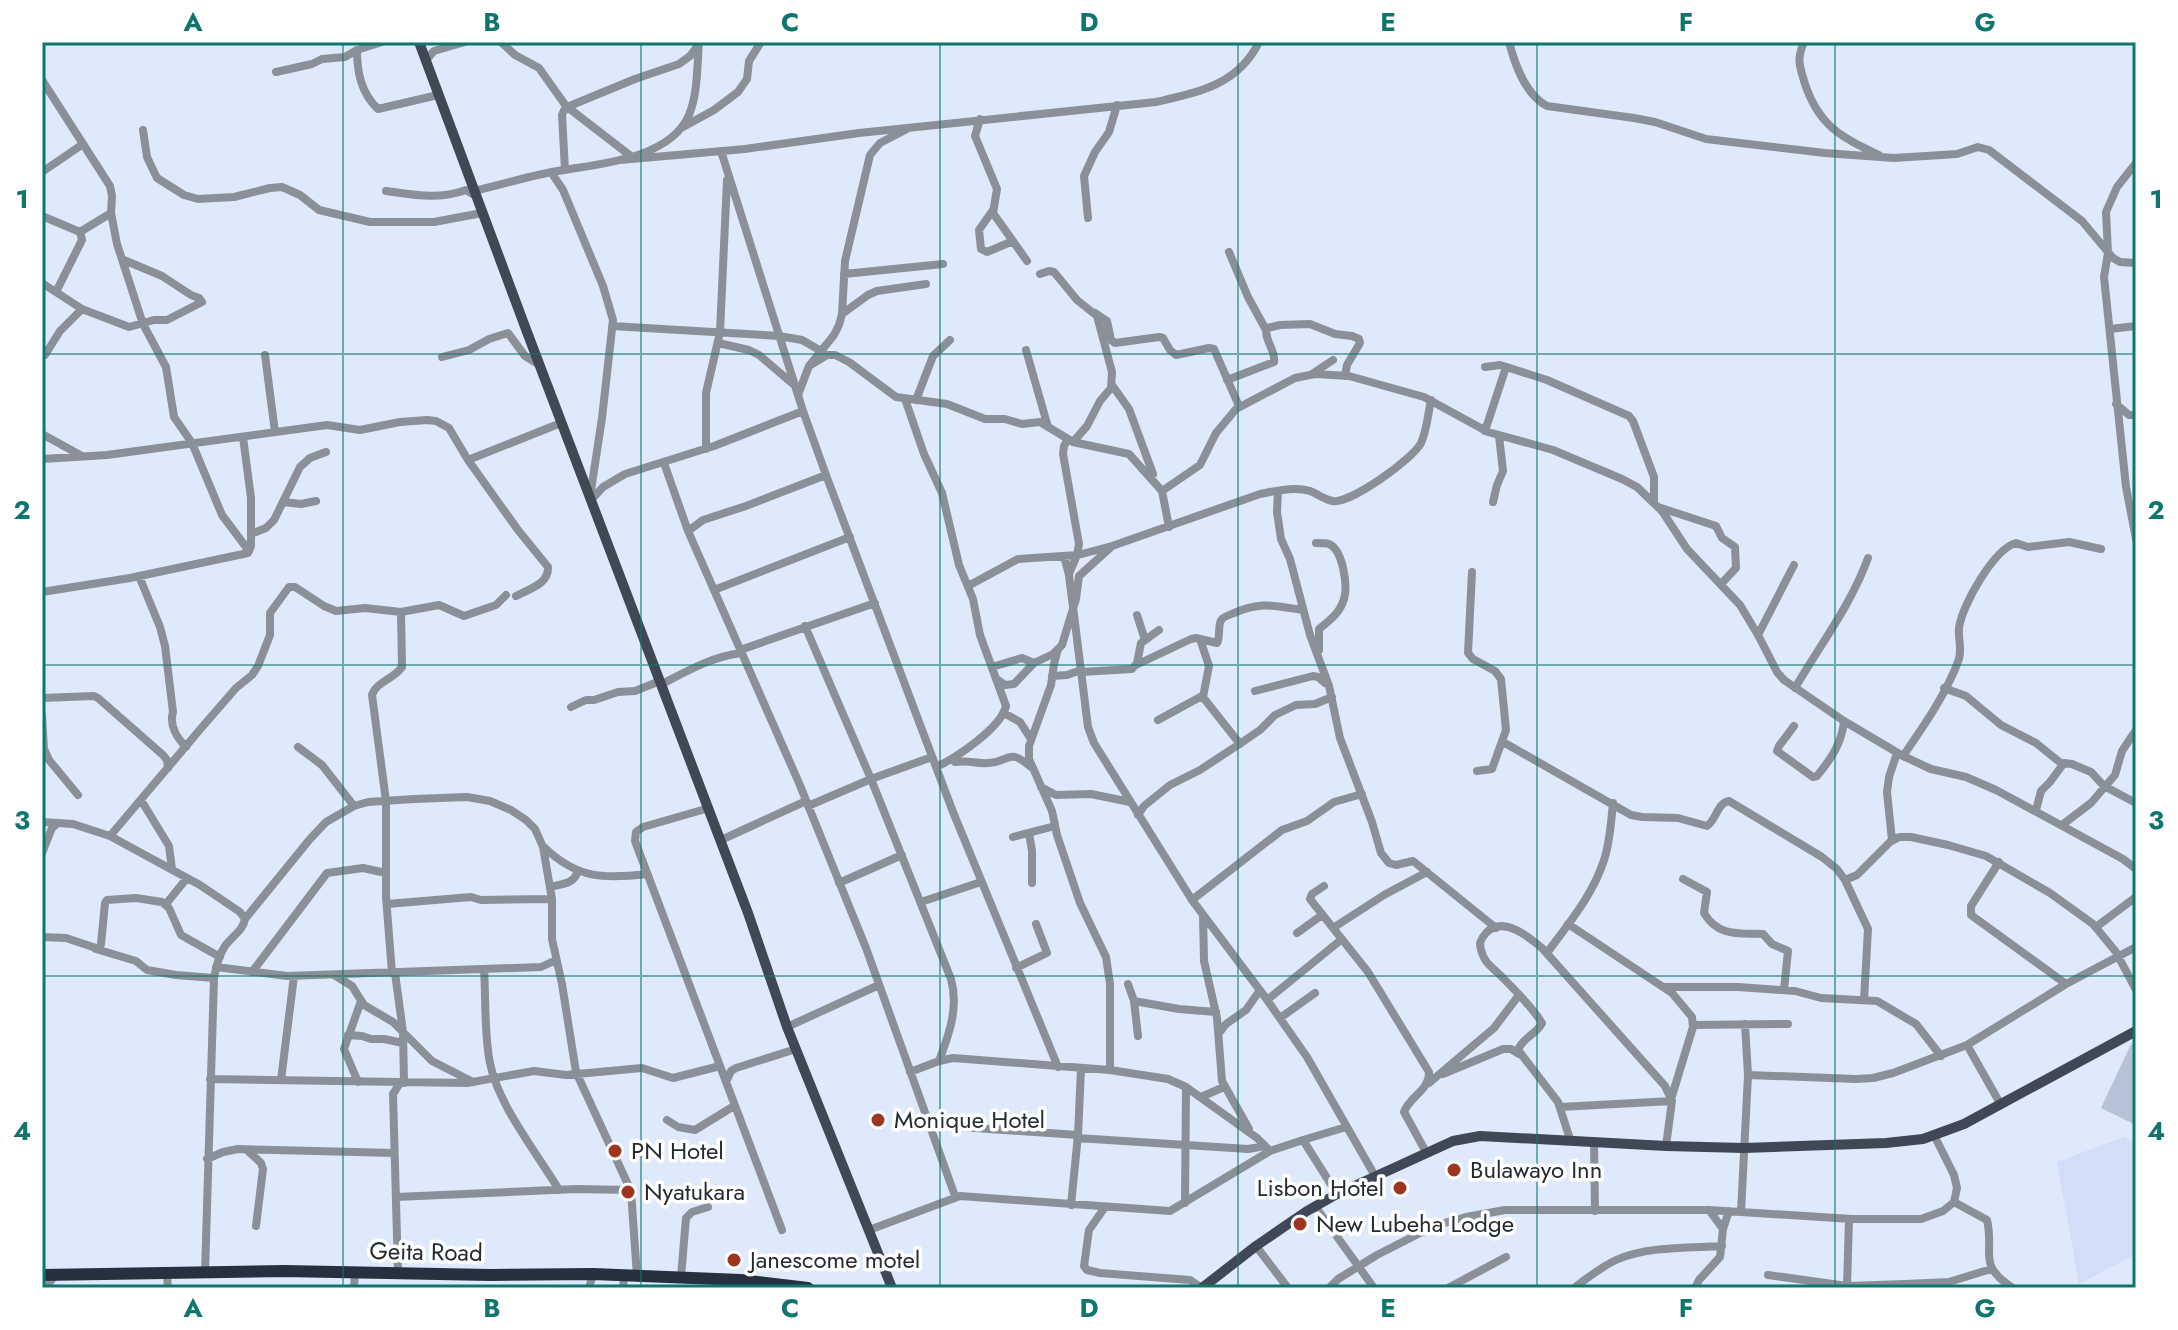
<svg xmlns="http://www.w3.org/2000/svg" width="2178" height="1330" font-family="Jost,sans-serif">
	<rect width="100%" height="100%" fill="#dee9fc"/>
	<!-- built -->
	<path fill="#d0def8" d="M2124 1137 2136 1143V1254L2079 1284 2057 1162Z"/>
	<!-- green -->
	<path fill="#b6c2d5" d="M2131 1044 2136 1046V1125L2101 1108Z"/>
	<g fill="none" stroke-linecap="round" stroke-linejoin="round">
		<!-- minor -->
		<path stroke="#8b8f97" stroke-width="8" d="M501 42 515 55 539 68 566 106 632 157
			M1509 42C1515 65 1525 94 1547 106L1634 118 1655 122 1706 139 1825 153 1894 158 1957 154 1978 147 1989 150 2082 221 2113 258 2120 262 2136 263
			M1804 42C1796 60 1800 67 1805 84 1819 126 1841 137 1879 155
			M357 50C357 72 361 93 378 109L438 95
			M426 60 434 51 465 42
			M276 72 312 64 322 59 345 57 357 50 382 42
			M42 80 110 186 112 196 111 213 117 244 143 324 166 367 174 417 192 443 222 515 249 551
			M567 107 635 79 679 64 690 56 698 45
			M980 119 975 136 997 189 993 213 1027 261
			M683 127 714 110 738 92 747 79 749 61 761 42
			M143 130 147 157 157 178 184 195 198 199 234 197 270 188 282 187 300 195 319 210 370 222H434L482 213
			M721 151 803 411 826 475 953 812 1058 1067
			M620 160 745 149 859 133 1156 102C1199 92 1238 85 1259 42
			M2136 163 2117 187 2106 212 2108 253 2104 277 2126 487 2136 539
			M565 170 562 115 566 106
			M42 172 83 144
			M551 172 563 190 603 286 613 320 602 418 590 497
			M386 191C415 195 438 200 466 190L476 196
			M474 191C500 185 526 177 552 172 594 164 669 161 689 115 698 93 697 66 699 42
			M993 210 979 230 981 249 987 252 1013 241
			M42 216 80 232
			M1088 218 1084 176 1095 152 1109 132 1117 105
			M1229 252 1248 297 1266 330
			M844 274 943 264
			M1040 274 1049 271 1054 272 1077 300 1097 316 1112 372 1111 388 1100 401 1087 426 1073 442
			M42 283 82 309 129 327 154 320H167L202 302 199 298 191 295 162 276 124 260
			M56 292 82 240 80 232 111 213
			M1095 313 1107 321 1111 340 1115 343 1159 337 1163 338 1170 350 1176 355 1209 348 1214 349 1239 406
			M842 314 868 295 877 291 926 284
			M612 326 779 336 802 340 823 352
			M2110 329 2136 326
			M718 343 749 350 759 355 793 384
			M1026 350 1048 427
			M42 355H45L60 331 82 309
			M265 355 275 432
			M442 357 469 350 489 339 508 333 525 356 538 364
			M809 366 827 355H835L849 362 896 397 947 404 985 419H1005L1022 424 1040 422 1073 442 1129 454 1162 491 1169 527
			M1485 367 1500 365 1547 380 1629 416 1633 421 1654 477V502
			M1312 374 1333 360
			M1227 380 1274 362C1276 350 1263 339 1267 328L1280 325 1310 324 1335 334 1352 336 1359 339 1360 343 1347 365 1345 376
			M1112 385 1129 409 1153 474
			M798 395 809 366 834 335 839 325 842 314 845 261 870 155 880 143 907 129
			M905 399 924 454 942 493 959 565 973 599 980 635 1006 706C1001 728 956 758 936 767
			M916 400 933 356 950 340
			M2116 404 2129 415H2136
			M1485 431 1506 367
			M42 434 82 456
			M1068 439 1064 446 1063 454 1079 544 1077 555 1069 574
			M706 449V393L720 332 727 180
			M42 459 107 455 327 425 360 430 400 422 427 420 436 421 449 428 468 460 518 530 548 567C549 584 529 589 516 596
			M468 460 561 423
			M664 463 688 531 799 783 866 948 955 1196
			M1162 491 1200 465 1216 433 1236 409 1295 378 1315 374 1349 376 1424 397 1488 432 1553 450 1622 479 1637 487 1662 511 1687 549 1740 605 1758 635 1777 672 1784 680 1844 721 1903 756 1931 769 1966 777 1996 790 2123 859 2136 869
			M1278 491 1277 512 1281 539 1290 559 1310 635 1329 686 1340 738 1372 822 1381 853 1389 863 1396 865 1413 861 1496 928
			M591 500 603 487 625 474 714 446 803 411
			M283 502 301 504 316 501
			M1493 502 1497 485 1503 471 1499 436
			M1658 507 1716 526 1722 538 1735 547 1736 568 1721 584
			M688 531 703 520 746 506 826 475
			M251 534 266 528 274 520 300 467 310 458 326 452
			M1316 543C1319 543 1327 543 1329 544 1343 550 1348 586 1344 599 1340 613 1330 620 1319 629V650
			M1064 556 1069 575 1088 727 1094 743 1192 900 1265 997 1307 1057 1375 1176
			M1472 572 1468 653 1473 659 1495 671 1501 679 1506 730 1492 769 1477 771
			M139 576 160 627 165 646 173 712C169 725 177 738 186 747
			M968 586 1018 559 1078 555 1112 546 1260 494C1276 491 1295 486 1310 491 1318 494 1325 500 1333 501 1350 504 1413 459 1421 443 1427 430 1428 414 1431 400
			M714 590 850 537
			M42 592 130 578 248 553 251 546V498L243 437
			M1137 615 1145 640
			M805 626 871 779 951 979C959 1008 949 1034 939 1061
			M1758 635 1794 565
			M1200 639 1209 666 1203 697
			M1058 649 1054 664 1051 685 1029 746V759L1052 811 1057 835 1080 903 1106 957 1110 984V1070
			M740 650 875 603
			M1136 665 1191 639 1196 638 1217 643C1221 636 1217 624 1222 619 1223 617 1232 614 1234 613 1262 601 1274 606 1303 610
			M992 667 1022 658 1034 663
			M1081 672 1132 669 1137 663 1141 643 1159 630
			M1052 676 1067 675 1081 670
			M998 680 1005 685 1014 684 1034 663 1053 654 1062 645 1076 599 1079 576 1110 548
			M662 684C687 671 713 656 742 653
			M1795 688C1820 645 1851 605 1868 558
			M1944 688 1966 696 2001 725 2036 743 2062 764
			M1255 691 1313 676 1318 677 1325 683
			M42 698 94 696 98 698 163 755 167 760 168 768
			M571 707 586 700H594L618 692 635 691 660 681
			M1004 713 1020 722 1031 739
			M42 715 44 749 49 760 78 795
			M1158 720 1202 696 1240 744
			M1794 726 1779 746 1777 751 1813 777 1817 776C1831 759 1842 743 1844 721
			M1503 742 1631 815 1642 817 1678 818 1707 826C1717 819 1717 803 1729 801L1822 857 1837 869 1845 880 1868 929 1864 1000
			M298 747 322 765 354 806
			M1903 756C1923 727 1947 693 1959 659 1962 648 1958 639 1959 628 1962 605 1994 549 2016 543L2028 547 2069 542 2101 549
			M955 762C969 760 976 764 988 763 1011 762 1007 747 1031 767
			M1041 787 1056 795 1091 794 1130 802
			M141 800 169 846 172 869
			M808 806 871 779 932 757
			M709 808 643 827 636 832 635 841 782 1230
			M2036 810 2041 791 2050 782 2064 763 2072 764 2091 772 2104 786 2136 803
			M1138 815 1144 806 1170 785 1200 770 1241 743 1260 730 1275 715 1296 705 1315 704 1332 697
			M42 822 73 824 110 836 200 885 240 912 245 919C243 931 232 936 225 946 219 955 216 967 214 978L205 1273
			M2062 825 2091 803 2115 775 2122 751 2136 730
			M1029 833 1032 851V883
			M110 836 203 726 236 688 252 675 258 666 270 635V613L289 587H295L324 606 336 611 365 608 401 612 439 605 464 616 496 605 506 595
			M1013 837 1055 826
			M721 840 806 801
			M1892 840 1887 792 1889 777 1897 753
			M544 847C577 879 604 879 647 874
			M42 853 52 828 58 823
			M1999 862 1971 906V915L2066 984
			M1683 879 1707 892 1704 913C1718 937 1739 933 1763 934L1772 944 1788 951 1784 990
			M1845 880 1857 875 1890 842 1899 837H1911L1948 845 1986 856 2050 893 2093 924 2116 952 2136 990
			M839 883 902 855
			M1324 886 1312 894 1310 899 1368 972 1429 1072C1430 1090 1409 1097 1404 1112L1426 1152
			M550 887C562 884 574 884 578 871
			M1192 900 1282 830 1307 821 1334 802 1362 794
			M921 902 981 882
			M166 904 187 878
			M387 904 471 897 481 900 552 899
			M1203 916 1204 961 1217 1018 1222 1081 1249 1129
			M245 919 310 839 326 822 354 806 368 802 414 799 467 797 490 801 511 810 526 820 535 829 543 847 552 899V939L562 984 576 1072 631 1191 637 1276
			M1568 924 1672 993 1692 1017 1693 1027 1672 1096
			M2096 927 2136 897
			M1333 928 1384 895 1427 872
			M1297 933 1322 915
			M42 937 66 938 99 949 101 944 105 903 107 900 136 898 162 902 169 908 181 935 220 957
			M96 949 136 961 147 970 176 975 214 978
			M1547 953C1568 924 1593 895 1604 860 1610 842 1611 822 1613 803
			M216 967 287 976 541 967 556 960
			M1016 968 1047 953 1036 924
			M484 969C486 999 484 1034 490 1063 498 1105 537 1153 559 1190
			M252 972 327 873 363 868 386 873
			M392 973 386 897V801L372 695C376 682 394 679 402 667L401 612
			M395 973 403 1032 404 1083
			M334 975 352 986 364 1005 393 1022 432 1061 473 1082
			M1128 984 1134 1001 1179 1009 1216 1012
			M1663 987H1738L1795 991 1821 998 1877 1001 1916 1024 1941 1056
			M1267 1000 1342 939
			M1134 1001 1138 1036
			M1280 1018 1315 993
			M1693 1025 1788 1024
			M787 1027 879 985
			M1219 1033 1226 1024 1246 1010 1260 990
			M348 1035 362 1036 371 1039H384L403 1043
			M1967 1045 2001 1105
			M910 1072 939 1061 953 1058 1110 1070 1168 1079 1186 1087 1257 1138 1270 1151
			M1443 1074 1503 1049H1511L1519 1054
			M1748 1075 1856 1079 1873 1078 1893 1073 1967 1045 2066 984 2136 947
			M210 1079 467 1083 534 1071 566 1075 642 1068 673 1078 720 1066
			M281 1080 294 976
			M358 1082 344 1049 361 1001
			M726 1082 731 1071 736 1068 796 1049
			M1429 1083 1494 1028 1519 995
			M1201 1097 1224 1087
			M1560 1107 1672 1101
			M667 1120 678 1127 695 1130 734 1106
			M930 1125 1078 1135
			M1077 1138 1248 1149 1265 1146
			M1570 1139 1558 1102 1518 1050C1522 1038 1537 1034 1542 1023 1532 1007 1517 992 1504 979 1499 973 1491 968 1486 961 1483 957 1480 949 1480 943 1481 940 1484 935 1486 933 1503 915 1529 937 1542 948L1665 1086 1672 1101 1666 1146
			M1303 1140 1346 1127
			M1594 1141 1595 1211
			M247 1150 261 1163 263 1169 256 1226
			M207 1159 223 1152 238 1149 394 1153
			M396 1197 576 1189 631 1190
			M1954 1202 1987 1220C1995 1254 1976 1264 2013 1288
			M1185 1203 1186 1087
			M1071 1205 1078 1135 1081 1069
			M1315 1206 1374 1288
			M1105 1207 1089 1230 1084 1266 1087 1270 1100 1273 1190 1280 1202 1288
			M1709 1210 1723 1229
			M1741 1212 1748 1075 1745 1024
			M869 1230 960 1196 1170 1211 1270 1151 1303 1140 1337 1194
			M1256 1246 1288 1288
			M398 1273 393 1094 400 1083
			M167 1274 168 1288
			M1768 1275 1847 1286 1905 1284 1949 1282 1991 1269
			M681 1277 686 1218 692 1212 708 1207
			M1847 1287 1849 1219
			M46 1288 55 1275
			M354 1288 355 1272
			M589 1288 593 1274
			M623 1288 624 1275
			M1329 1288 1338 1279 1377 1255 1420 1233 1441 1224 1466 1217 1505 1210H1709L1852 1219H1921L1943 1211 1954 1202 1957 1188 1954 1175 1934 1135
			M1448 1288 1506 1257
			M1574 1288C1587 1278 1601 1267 1616 1260 1647 1246 1688 1248 1722 1246
			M1695 1288 1699 1280 1720 1257 1723 1229 1729 1211"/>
		<!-- major -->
		<path stroke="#404855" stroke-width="10" d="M419 42 527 332 748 913 787 1027 892 1288
			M1202 1288 1256 1246 1307 1211 1337 1194 1453 1141 1480 1136 1666 1146 1744 1148 1886 1143 1923 1139 1964 1124 2136 1031"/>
		<!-- highway -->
		<path stroke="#27303e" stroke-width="12" d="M42 1275 284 1271 490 1275 593 1274 741 1280 808 1288"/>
	</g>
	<!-- grid -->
	<path fill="none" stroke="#0f766e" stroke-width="2" stroke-opacity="0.55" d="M343 42V1288M641 42V1288M940 42V1288M1238 42V1288M1537 42V1288M1835 42V1288M42 354H2136M42 665H2136M42 976H2136"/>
	<!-- markers -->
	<g fill="#9e351f" stroke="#fff" stroke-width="3">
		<circle cx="878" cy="1120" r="8"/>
		<circle cx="615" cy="1151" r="8"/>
		<circle cx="1454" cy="1170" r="8"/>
		<circle cx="1400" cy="1188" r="8"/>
		<circle cx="628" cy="1192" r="8"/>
		<circle cx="1300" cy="1224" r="8"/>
		<circle cx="734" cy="1260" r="8"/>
	</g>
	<g text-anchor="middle" stroke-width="7" stroke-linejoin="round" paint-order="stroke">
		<!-- poi labels -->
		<g font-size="24" fill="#262a31" stroke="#fff" text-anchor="start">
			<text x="894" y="1128">Monique Hotel</text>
			<text x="631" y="1159">PN Hotel</text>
			<text x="1470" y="1178">Bulawayo Inn</text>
			<text x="1384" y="1196" text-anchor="end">Lisbon Hotel</text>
			<text x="644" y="1200">Nyatukara</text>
			<text x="1316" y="1232">New Lubeha Lodge</text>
			<text x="750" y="1268">Janescome motel</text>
		</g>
		<!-- street labels -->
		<g font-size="24" fill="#262a31" stroke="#fff">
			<text transform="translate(426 1252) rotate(1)" y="8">Geita Road</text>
		</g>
	</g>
	<!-- border -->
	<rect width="2178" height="1330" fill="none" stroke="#ffffff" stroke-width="88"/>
	<rect x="44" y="44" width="2090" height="1242" fill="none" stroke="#0f766e" stroke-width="3"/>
	<g font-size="26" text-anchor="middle" font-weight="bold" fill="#0f766e">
		<text x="193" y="31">A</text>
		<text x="492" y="31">B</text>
		<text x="790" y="31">C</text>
		<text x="1089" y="31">D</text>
		<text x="1388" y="31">E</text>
		<text x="1686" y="31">F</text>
		<text x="1985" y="31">G</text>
		<text x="22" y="208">1</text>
		<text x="2156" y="208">1</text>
		<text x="22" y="519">2</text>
		<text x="2156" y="519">2</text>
		<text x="22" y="829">3</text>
		<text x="2156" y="829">3</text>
		<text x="22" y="1140">4</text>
		<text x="2156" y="1140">4</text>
		<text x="193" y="1317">A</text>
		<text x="492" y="1317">B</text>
		<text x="790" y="1317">C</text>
		<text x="1089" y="1317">D</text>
		<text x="1388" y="1317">E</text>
		<text x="1686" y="1317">F</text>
		<text x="1985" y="1317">G</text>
	</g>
</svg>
